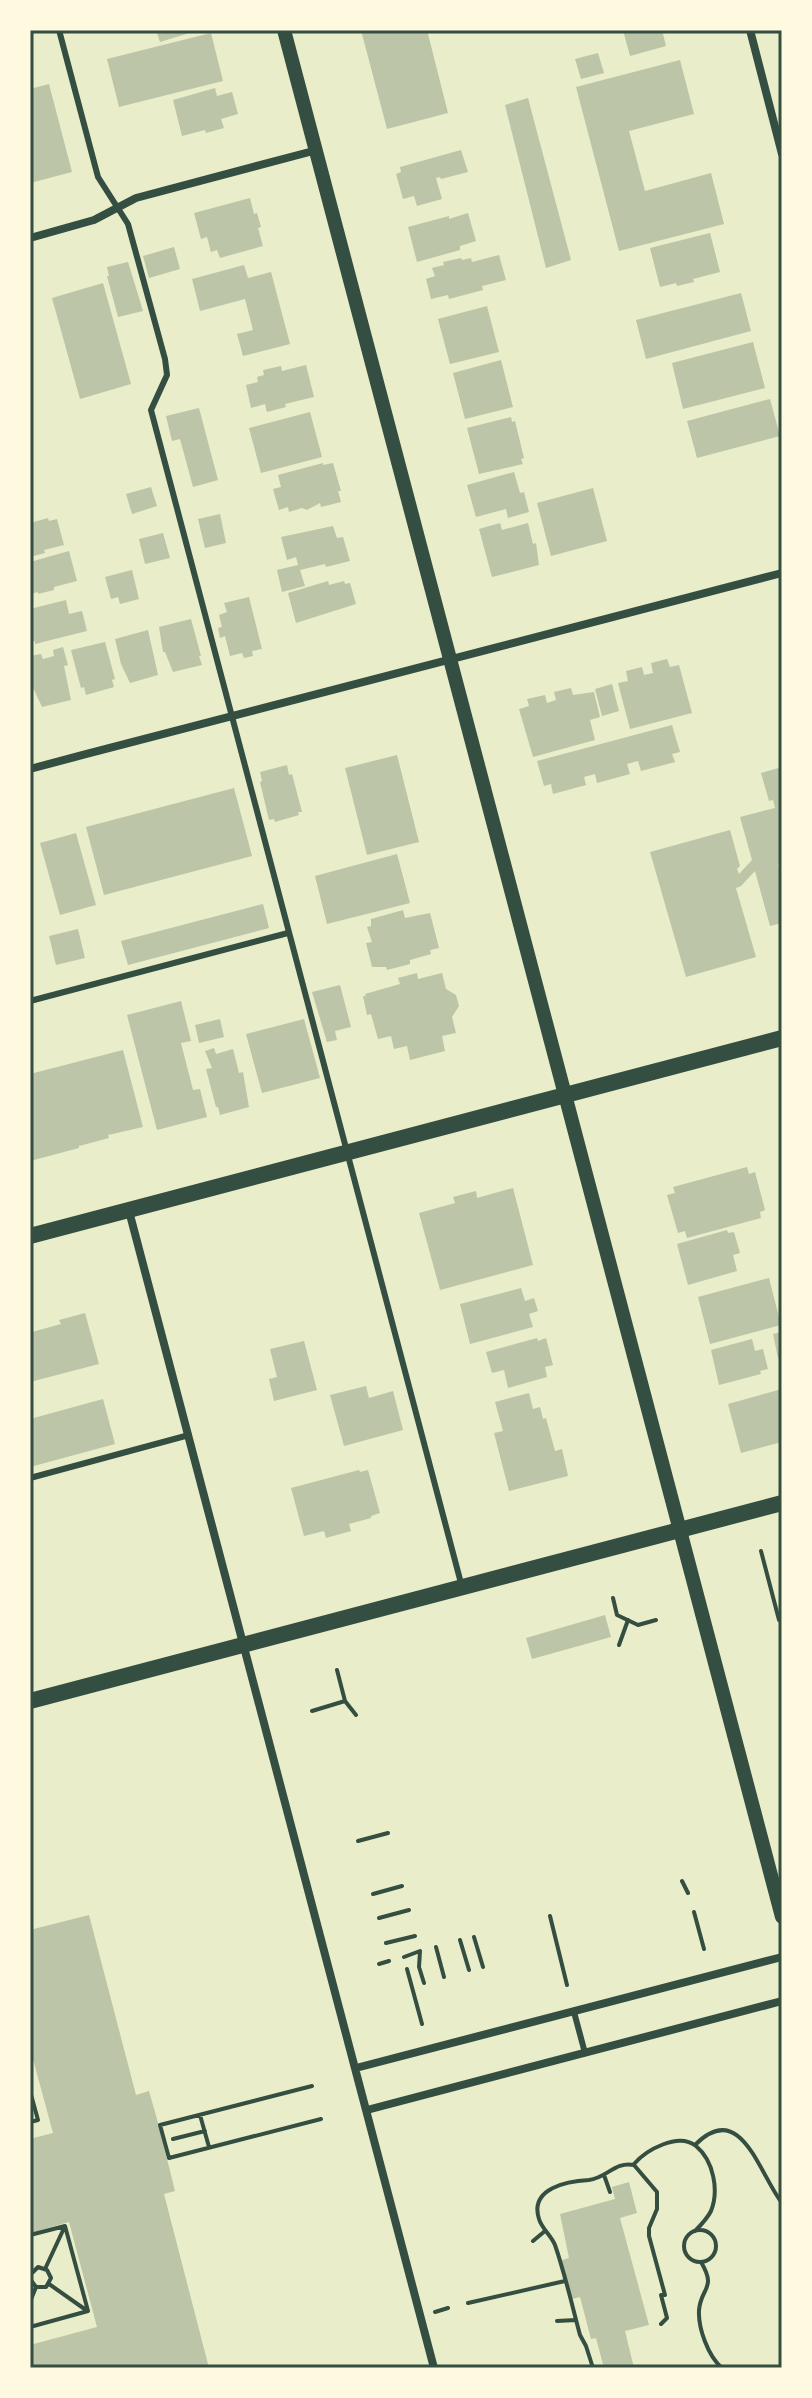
<svg xmlns="http://www.w3.org/2000/svg" width="812" height="2398" font-family="Ubuntu,sans-serif">
	<rect width="100%" height="100%" fill="#e9edc9"/>
	<!-- building -->
	<path fill="#bcc5a7" d="M156 30H196V31L160 42Z
		M361 30H427L448 113 387 129Z
		M623 30H662L666 46 630 56Z
		M211 33 223 81 119 107 107 59Z
		M598 53 604 73 581 79 575 59Z
		M680 60 694 114 629 131 645 191 711 173 724 224 619 251 576 87Z
		M49 84 72 172 30 183V89Z
		M215 88 217 96 232 92 238 114 221 119 224 128 206 133 205 130 182 136 173 100Z
		M528 98 571 260 546 268 505 105Z
		M461 150 468 172 441 179 440 177 436 178 442 199 417 206 414 196 403 199 396 174 401 172 400 167Z
		M250 198 254 214 257 213 261 227 258 228 263 246 220 258 217 250 211 252 207 237 201 239 194 213Z
		M468 213 476 241 460 246V250L417 262 408 227 449 216V219Z
		M710 233 720 272 693 279 694 282 677 286 676 283 660 287 650 248Z
		M174 247 180 269 149 278 143 256Z
		M499 255 506 280 482 286 483 290 449 299 448 295 431 299 426 279 435 276 432 268 444 265 443 262 461 258 462 260 471 258 472 262Z
		M128 262 143 311 118 317 107 276H109L107 267Z
		M244 265 248 278 271 272 290 344 243 356 237 334 253 330 245 299 200 311 192 279Z
		M103 283 131 384 80 399 52 298Z
		M741 293 751 331 646 359 636 320Z
		M487 306 499 352 450 364 438 319Z
		M753 342 765 388 683 409 672 363Z
		M501 360 513 407 465 419 453 373Z
		M306 365 314 397 285 404 286 407 267 412 265 404 251 408 246 385 258 382 257 377 264 375 263 370 281 366 282 371Z
		M770 399 780 436 697 458 687 421Z
		M199 408 218 480 193 487 180 439 172 441 166 416Z
		M310 412 322 457 261 473 249 428Z
		M511 417 512 422 515 421 524 458 521 459 523 464 479 474 467 428Z
		M323 463V465L333 463 341 491H338L341 502 321 507 320 503 307 510 302 508 289 512 288 507 279 510 273 489 281 487 278 475Z
		M514 472 520 493 524 492 529 512 508 518 506 509 476 517 467 485Z
		M151 487 157 506 132 514 126 494Z
		M593 488 607 541 551 556 537 503Z
		M220 514 226 543 205 548 198 519Z
		M48 518 49 521 57 519 64 545 44 550 45 553 30 557V523Z
		M500 523 502 530 528 523 533 544 536 543 539 565 492 577 479 529Z
		M333 526 337 538 343 537 350 561 326 567 325 564 300 570 305 586 282 592 277 570 298 565 296 557 287 560 281 537Z
		M163 533 170 558 145 564 139 539Z
		M69 551 77 581 54 587V590L38 594V592L30 594V562Z
		M132 570 139 599 120 604 118 597 111 599 105 577Z
		M328 581 329 585 344 581 345 584 350 583 356 604 296 623 288 593Z
		M249 597 262 649 252 651 253 656 244 658 242 653 230 656 225 636 220 638 218 628 222 627 219 615 227 612 224 603Z
		M66 600 69 614 82 611 87 631 35 644V641L30 642V609Z
		M191 619 201 656H199L202 665 173 672 165 652H163L159 627Z
		M148 630 158 675 130 683 121 664 115 639Z
		M105 642 115 679 112 680 114 687 86 695 84 687 81 688 71 650Z
		M63 647 68 665 64 666 71 700 42 707 30 681V656L41 654 43 659 54 656 53 650Z
		M667 659 670 667 679 665 692 713 630 729 618 683 628 681 626 671 642 667 644 675 653 673 651 663Z
		M612 684 619 711 602 716 595 689Z
		M571 688 573 695 594 692 600 717 590 720 595 740 533 757 519 709 529 706 527 699 545 695 547 703 556 700 554 692Z
		M672 725 680 752 672 754 675 762 641 771 638 761 627 764 630 774 597 783 595 774 584 777 586 785 553 794 551 784 544 786 537 761Z
		M397 755 419 842 367 855 345 768Z
		M287 765 289 775 292 774 302 812H298L299 815 275 822 274 819 269 820 260 782 262 781 260 772Z
		M782 767V864L778 865 782 880V923L770 926 755 871 741 886 736 888 756 957 686 977 650 852 730 830 740 866 737 869 739 874 752 860 740 817 775 808 773 800 769 801 761 773Z
		M234 788 252 856 104 895 86 827Z
		M76 833 96 905 60 915 40 843Z
		M397 854 410 903 327 924 315 876Z
		M263 904 269 928 128 965 121 941Z
		M403 910 405 918 430 913 439 948 430 950 431 954 410 960V964L387 970 386 967H372L366 943 372 942 367 927 371 926V919Z
		M78 929 85 958 56 965 49 936Z
		M417 973 418 979 442 973 446 989 456 995 459 1006 452 1017 456 1033 442 1036 445 1051 410 1060 407 1046 394 1049 391 1036 378 1039 371 1014 367 1015 363 996H366L365 994 400 984 398 978Z
		M340 985 351 1027 335 1031 337 1040 327 1042 312 992Z
		M181 1001 191 1041 181 1043 193 1090 200 1089 207 1117 157 1130 127 1015Z
		M220 1019 224 1037 199 1043 195 1025Z
		M304 1019 320 1078 262 1093 246 1034Z
		M214 1048 216 1054 233 1049 239 1073 243 1072 249 1107 220 1115 218 1107H216L206 1069 212 1068 205 1051Z
		M123 1050 143 1127 108 1135 109 1138 79 1146V1148L30 1161V1074Z
		M747 1167 749 1174 755 1172 765 1210 760 1212 761 1218 687 1238 685 1231 678 1233 667 1195 675 1193 673 1187Z
		M513 1188 533 1265 440 1290 419 1213 455 1203 453 1197 476 1191 477 1198Z
		M727 1230 728 1233 734 1232 740 1253 733 1255 737 1271 688 1285 677 1244Z
		M769 1278 781 1325 710 1344 698 1297Z
		M521 1288 525 1301 534 1298 538 1311 529 1314 533 1327 470 1344 460 1304Z
		M85 1313 99 1364 30 1382V1326L32 1332 61 1324 59 1320Z
		M782 1332V1357L778 1358 773 1334Z
		M537 1338 538 1341 546 1338 553 1365 545 1367 547 1377 508 1388 504 1370 492 1373 486 1352Z
		M752 1339 755 1351 763 1349 768 1369 760 1371 761 1374 719 1385 711 1350Z
		M304 1341 317 1390 274 1401 269 1379 277 1377 270 1349Z
		M366 1386 369 1398 393 1391 403 1430 344 1446 330 1395Z
		M782 1389V1442L741 1453 728 1404Z
		M529 1393 533 1409 540 1407 543 1419 546 1418 555 1451 562 1449 568 1476 509 1491 494 1433 503 1431 495 1402Z
		M103 1399 115 1444 30 1467V1419Z
		M359 1470 360 1472 368 1470 380 1513 371 1516V1518L349 1524 351 1531 326 1538 324 1531 304 1536 291 1488Z
		M605 1615 611 1637 532 1659 526 1638Z
		M89 1915 136 2095 149 2091 157 2119 175 2191 164 2194 209 2368H30V2345L97 2327 69 2222 30 2233V2139L53 2133 30 2048V1930Z
		M629 2182 637 2213 620 2218 649 2325 625 2331 634 2368H604L596 2338 591 2339 580 2297 572 2299 562 2260 569 2258 560 2214 615 2199 612 2187Z"/>
	<g fill="none" stroke-linecap="round" stroke-linejoin="round">
		<!-- path -->
		<path stroke="#344e41" stroke-width="4" d="M761 1551 779 1620 782 1621
			M613 1598 617 1615 638 1625 656 1620
			M619 1645 628 1620
			M345 1701 356 1715
			M312 1711 345 1701 337 1670
			M358 1841 388 1833
			M682 1881 688 1893
			M373 1894 402 1886
			M694 1912 704 1949
			M550 1916 567 1985
			M379 1918 409 1910
			M474 1937 483 1967
			M460 1940 469 1970
			M386 1943 415 1936
			M436 1947 444 1977
			M404 1957 420 1951 419 1967 424 1983
			M379 1964 389 1961
			M407 1969 422 2024
			M312 2086 160 2125 169 2158 321 2119
			M30 2091 38 2120 30 2122
			M200 2115 209 2147
			M173 2139 205 2131
			M695 2145C741 2098 759 2174 782 2203
			M634 2164C646 2150 678 2132 696 2146 714 2161 719 2191 711 2211 707 2219 701 2225 695 2231
			M634 2165 657 2192V2209L649 2228V2236L665 2295H661L667 2318 661 2324
			M604 2175 610 2192
			M684 2246a16 16 0 1 1 32 0a16 16 0 1 1-32 0Z
			M30 2235 65 2226 88 2311 30 2327
			M533 2241 545 2231
			M701 2262C717 2289 701 2287 699 2310 698 2328 708 2356 722 2368
			M45 2269 65 2226
			M30 2278 31 2274 38 2267 47 2270 51 2278 46 2287H36L30 2279
			M49 2284 86 2310
			M30 2302 36 2287
			M468 2303 565 2281
			M435 2312 448 2308
			M557 2321 576 2320
			M593 2368 586 2346 580 2335C572 2305 565 2274 555 2245 551 2235 542 2229 539 2219 529 2188 568 2181 589 2180 607 2178 615 2161 634 2165"/>
		<!-- service -->
		<path stroke="#344e41" stroke-width="6" d="M59 30 98 177 128 224 165 359 167 375 151 410 462 1587
			M30 1001 288 933
			M30 1478 189 1435
			M574 2012 585 2053"/>
		<!-- minor -->
		<path stroke="#344e41" stroke-width="8" d="M750 30 782 154
			M30 238 94 220 136 198 317 150
			M30 769C280 702 531 639 782 573
			M129 1211 434 2368
			M356 2068 782 1957
			M367 2110 782 2001"/>
		<!-- tertiary -->
		<path stroke="#344e41" stroke-width="14" d="M284 30 782 1917"/>
		<!-- secondary -->
		<path stroke="#344e41" stroke-width="16" d="M30 1236 782 1038
			M30 1701 782 1503"/>
	</g>
	<!-- border -->
	<rect width="812" height="2398" fill="none" stroke="#fefae0" stroke-width="64"/>
	<rect x="32" y="32" width="748" height="2334" fill="none" stroke="#344e41" stroke-width="3"/>
</svg>
